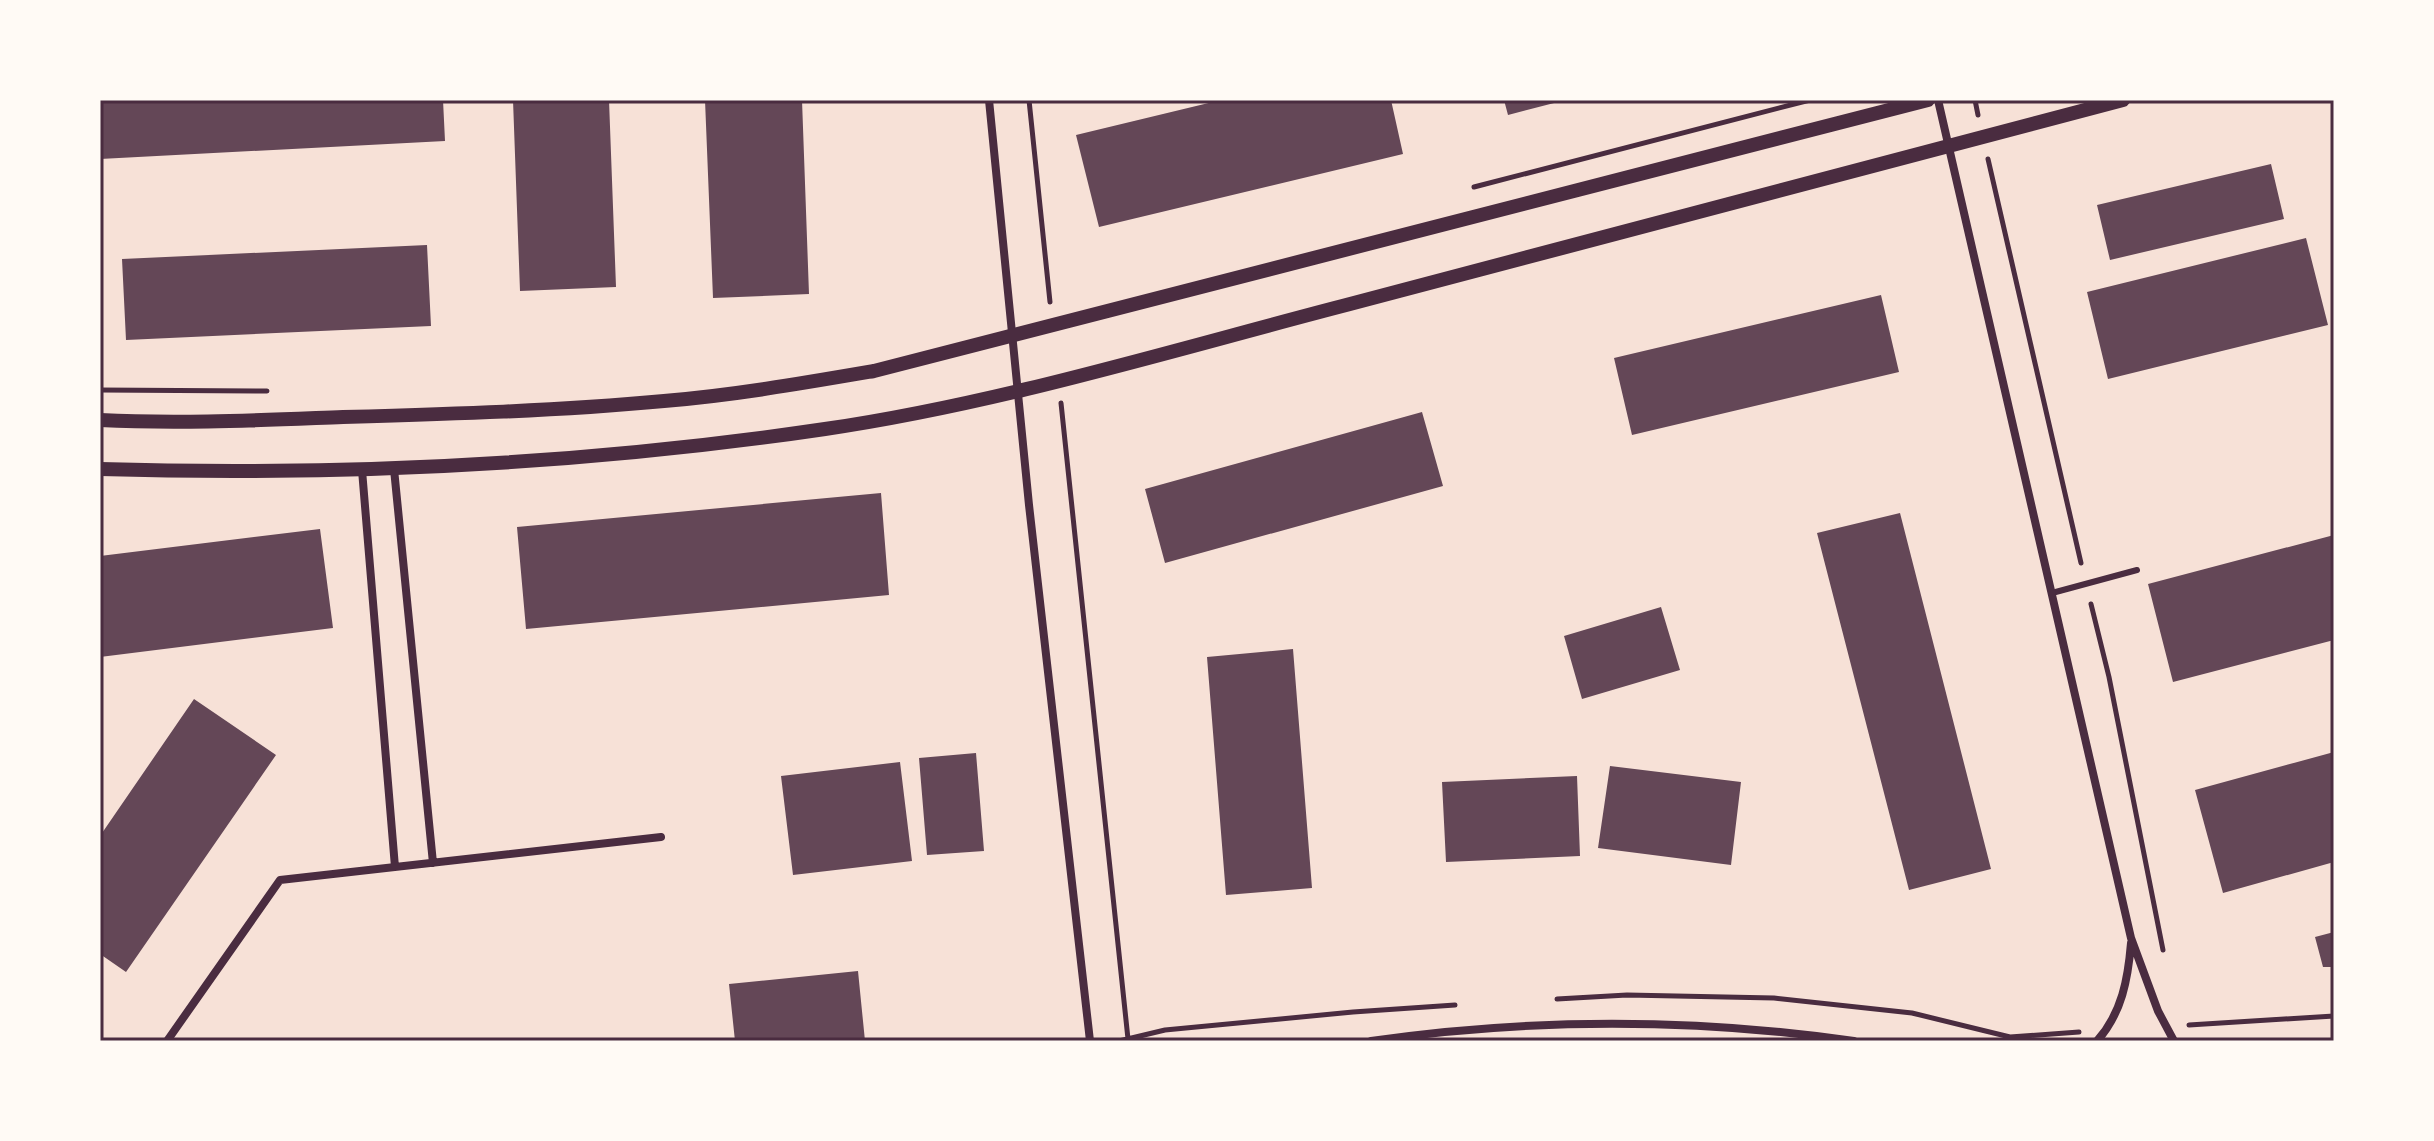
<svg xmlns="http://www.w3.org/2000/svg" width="2434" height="1141" font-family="Jost,sans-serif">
	<rect width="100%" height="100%" fill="#f7e1d7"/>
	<!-- building -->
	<path fill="#644757" d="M100 100H443L445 141 100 159Z
		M513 100H609L616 287 520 291Z
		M705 100H802L809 294 713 298Z
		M1221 100H1391L1403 154 1099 227 1076 135Z
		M1504 100H1557L1558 102 1508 115Z
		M2271 164 2284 219 2110 260 2097 205Z
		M2306 238 2328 325 2108 379 2087 292Z
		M427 245 431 326 126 340 122 259Z
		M1881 295 1899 372 1632 435 1614 358Z
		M1422 412 1443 486 1165 563 1145 489Z
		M881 493 889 595 526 629 517 527Z
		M1900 513 1991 869 1909 890 1817 533Z
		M320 529 333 628 100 657V556Z
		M2334 535V640L2173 682 2148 584Z
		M1661 607 1680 670 1582 699 1564 636Z
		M1293 649 1312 888 1226 895 1207 657Z
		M194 699 276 755 126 972 100 954V836Z
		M2334 752V862L2223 893 2195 790Z
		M976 753 984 851 927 855 919 758Z
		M900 762 912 861 793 875 781 776Z
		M1610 766 1741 782 1731 865 1598 848Z
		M1577 776 1580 856 1446 862 1442 782Z
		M2334 932V967H2323L2315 937Z
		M858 971 865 1041H735L729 984Z"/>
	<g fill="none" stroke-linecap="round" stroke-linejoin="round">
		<!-- path -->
		<path stroke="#4a2c40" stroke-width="5" d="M1029 100 1050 302
			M1975 100 1978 115
			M1988 159 2081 563
			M1474 187 1810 100
			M100 390 267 391
			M1061 403 1128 1039
			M2091 604 2109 677 2163 950
			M1557 999 1627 995 1774 998 1912 1013 2010 1037 2079 1032
			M2189 1025 2334 1016
			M1119 1041 1165 1030 1353 1012 1455 1005"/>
		<!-- service -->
		<path stroke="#4a2c40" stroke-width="6" d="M2052 593 2137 570"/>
		<!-- minor -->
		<path stroke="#4a2c40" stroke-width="8" d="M989 100 1029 505 1090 1041
			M1938 100 2131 938 2158 1011 2174 1041
			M394 469 433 863
			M362 470 395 867
			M167 1041 280 880 661 837
			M1371 1041C1529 1018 1695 1018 1854 1041
			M2097 1041C2122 1013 2128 979 2131 943"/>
		<!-- tertiary -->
		<path stroke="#4a2c40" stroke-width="14" d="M100 420C181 424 262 420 343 417 450 414 557 411 664 401 735 395 804 383 874 371L1928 100
			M100 469C339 476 588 464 825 429 1002 403 1176 349 1350 304 1608 237 1866 170 2123 100"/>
	</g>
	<!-- border -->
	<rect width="2434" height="1141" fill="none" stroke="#fffaf5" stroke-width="204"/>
	<rect x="102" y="102" width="2230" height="937" fill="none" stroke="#4a2c40" stroke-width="3"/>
</svg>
